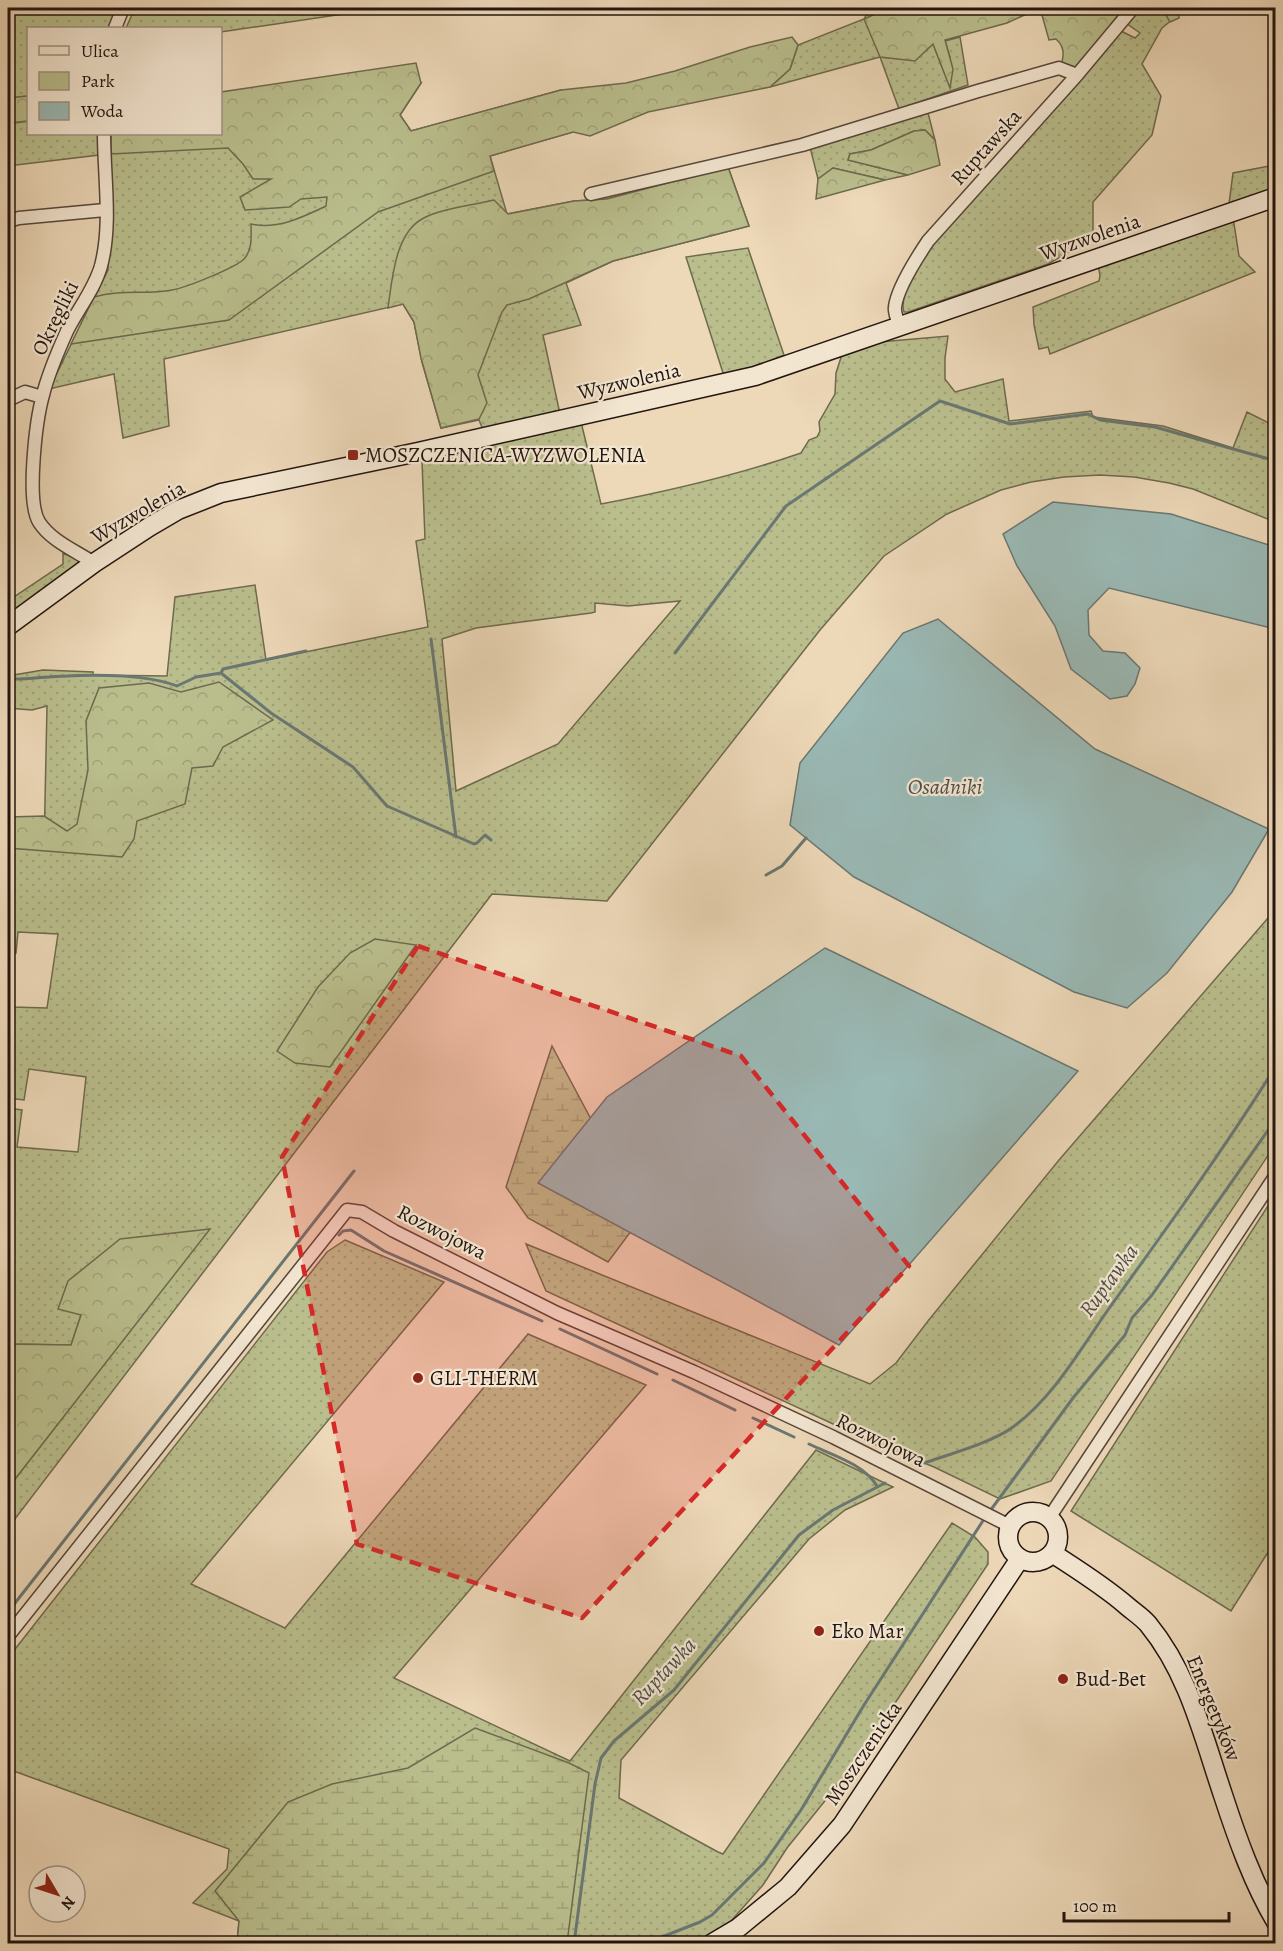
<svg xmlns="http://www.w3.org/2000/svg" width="1283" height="1951" font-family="Alegreya,serif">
	<defs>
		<pattern id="green-dots" width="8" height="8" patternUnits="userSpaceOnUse" patternTransform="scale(1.5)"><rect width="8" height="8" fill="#babe8d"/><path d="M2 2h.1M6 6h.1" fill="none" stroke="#a0a279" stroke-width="1.8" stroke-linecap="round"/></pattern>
		<pattern id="forest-crowns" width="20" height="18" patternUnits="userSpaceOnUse" patternTransform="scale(1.5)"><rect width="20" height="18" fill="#babe8d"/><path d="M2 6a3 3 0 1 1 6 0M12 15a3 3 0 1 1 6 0" fill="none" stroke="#a0a279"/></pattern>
		<pattern id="wetland-marsh" width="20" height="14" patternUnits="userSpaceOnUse" patternTransform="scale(1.5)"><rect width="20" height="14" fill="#babe8d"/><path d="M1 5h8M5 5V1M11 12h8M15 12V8" fill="none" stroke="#a0a279"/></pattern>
	</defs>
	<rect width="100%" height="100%" fill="#edd8b8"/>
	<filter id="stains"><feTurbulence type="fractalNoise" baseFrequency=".00333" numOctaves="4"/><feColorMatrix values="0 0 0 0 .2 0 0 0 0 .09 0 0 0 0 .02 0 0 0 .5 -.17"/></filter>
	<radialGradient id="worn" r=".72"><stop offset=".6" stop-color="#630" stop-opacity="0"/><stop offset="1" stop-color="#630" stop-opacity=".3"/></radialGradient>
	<!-- green -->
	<path fill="url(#green-dots)" stroke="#6e6a4e" stroke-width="1.5" fill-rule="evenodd" d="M135 8H384L221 32 220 28H126Z
		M870 8H891L880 57 915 60 933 44 950 87V57L945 41 960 37 968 85 899 109 880 57 770 87 790 69 798 45 864 19Z
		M1139 8H1179L1173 19 1162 28 1142 64 1161 96 1152 135 1093 202V238L1048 264 908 312H904C898 295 921 259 930 244L1119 30 1135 38 1140 33 1126 23Z
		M115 9 112 28H28V96L8 98V14Z
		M421 83 400 115 411 131 561 90 573 132 490 156 507 214 574 201 607 199 728 167 749 226 613 261 566 283 581 325 543 335 560 414 483 430 479 420 441 428 422 362 414 322 403 304 164 359 169 426 123 438 114 374 49 389 108 270 111 134H220Z
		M928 113 935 140 925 130 914 131 871 150 850 154 848 160 908 175 885 180 833 168 818 179 810 147Z
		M28 121V134H99V155L8 166V124Z
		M1275 165V188L1229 204 1233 173Z
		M1233 217 1239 256 1255 272 1050 354 1048 347 1039 349 1034 325 1033 307 1099 281 1100 276 1098 264Z
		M748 248 784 355 754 367 724 376 686 257Z
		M948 336 945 358V379L955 392 1003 379 1009 421 1091 411 1093 417 1163 426 1233 448 1247 412 1275 426V522L1193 489 1169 483 1134 477 1100 475 1064 477 1031 482 1001 490 947 514 884 556 820 630 607 901 492 894 8 1528V1488L209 1229 81 1315 71 1345 8 1344V1108L22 1110 17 1147 78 1152 86 1077 29 1069 24 1100 8 1098V993H13L12 1007 47 1008 58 934 18 932 16 953H8V848L44 849 47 706 32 710 8 708V676L43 670 93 672V675L167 676 175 597 255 585 266 660 428 627 416 541 425 539 422 461 581 422 601 504C669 491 735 476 801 453L809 440 817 437 820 431 819 422 835 394 836 373 845 345ZM680 601 558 744 456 791 442 639 476 628 591 613 595 612V603L628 606Z
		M63 553 79 560 80 564 8 620V601L63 564Z
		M1275 910V1145L1051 1481 1000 1499 934 1467 897 1452 895 1454 829 1422 546 1291 526 1244 870 1384 896 1363 928 1321 1059 1160Z
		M1275 1195V1548L1270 1549 1231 1611 1071 1511Z
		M345 1240 444 1282 191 1584 285 1628 528 1334 646 1385 394 1678 570 1761 816 1450 893 1487 845 1510 809 1539 621 1760 619 1798 718 1852 723 1854 952 1523 975 1537 988 1552V1564L853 1766 787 1848 763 1885 731 1921 719 1931 699 1943H237L239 1921 193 1903 227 1869 229 1849 8 1769V1658L327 1252Z"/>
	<!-- forest -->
	<path fill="url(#forest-crowns)" stroke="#6e6a4e" stroke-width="1.5" d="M8 8H116L8 14Z
		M889 8H1124L1075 69 1061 64C1065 54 1064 46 1056 39L1049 40 1040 8 1007 23 945 40 953 69 950 88 933 44 915 61 880 57 864 19Z
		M1172 8H1179V18L1170 22 1166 15Z
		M792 37 798 45 790 69 770 87 648 112 590 136 573 132 490 156 494 171 378 212 229 320 71 344 94 297C121 289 146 295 172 290 185 288 235 268 244 259 253 249 251 236 251 224 277 230 303 217 326 206L327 197 301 199 289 207 245 210 240 197 271 179H253L243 164 228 148 111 154V134H220L221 92 416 63 421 83 400 115 411 131 561 90 626 83 675 71 750 47Z
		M28 96V121L8 123V98Z
		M925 130 935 140 940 165 908 175 848 160 850 154 871 150 914 131Z
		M728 167 749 226 613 261 529 299 507 305 502 312 478 375 487 403 479 419 441 428 421 358 414 322 403 304 388 308C392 280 395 234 422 219 439 209 474 205 494 200L508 214 574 201 607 199Z
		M833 168 885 180 816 199 818 179Z
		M219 682 273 720 223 747 213 766 192 768 185 804 137 821 134 839 122 857 8 848V817L44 816 67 831 77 824 88 770 86 721 99 688 149 683 181 692Z
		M375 939 416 945 330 1067 295 1063 277 1051 318 987 350 953Z
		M210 1229 8 1488V1344L71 1345 81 1315 58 1309 68 1281 120 1239Z"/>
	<!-- wetland -->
	<path fill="url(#wetland-marsh)" stroke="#6e6a4e" stroke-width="1.5" d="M552 1046 592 1121 632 1230 608 1262 528 1218 506 1187Z
		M475 1728 569 1763 589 1773 567 1943H237L239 1921 215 1891 288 1802 332 1784 408 1768Z"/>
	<!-- water -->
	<path fill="#9ab9b5" stroke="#6a7773" stroke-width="1.5" d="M1053 502 1171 514 1275 547V629L1109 588 1088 610 1089 635 1103 651 1125 653 1140 668 1135 684 1127 696 1110 699 1071 669 1055 626 1017 566 1003 534Z
		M938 619 1095 749 1269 829 1232 892 1167 973 1127 1008 1074 992 854 877 790 825 800 763 903 633Z
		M825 948 1078 1071 839 1345 538 1183 607 1097Z"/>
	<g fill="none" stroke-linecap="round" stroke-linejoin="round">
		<!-- stream -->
		<path stroke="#6a7773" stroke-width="3" d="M431 639 456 837
			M675 653 786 506 940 401 1010 424 1088 414 1100 420 1155 427 1276 461
			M221 673 271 713 353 767 387 806 474 844 477 843 485 835 491 840
			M8 679C28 680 47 676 67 676 99 674 149 675 177 686L196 677 221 673 223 669 306 651
			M766 875 782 866 806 838
			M339 1235 343 1231 351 1230 384 1251 542 1321
			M560 1329 657 1374
			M673 1380 735 1410
			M753 1418 794 1437
			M809 1444C832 1455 864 1464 877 1486
			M924 1463C950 1454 991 1443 1013 1427 1054 1397 1081 1348 1110 1307 1167 1228 1224 1149 1276 1066
			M990 1511 1073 1398 1125 1335 1132 1318 1152 1295 1276 1119
			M8 1612 354 1171
			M574 1944 595 1784 601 1758 614 1741 674 1690 799 1535 833 1510 885 1483
			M644 1944 700 1922 712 1915 764 1863 801 1810 864 1705 986 1516"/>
		<!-- street casing -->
		<g stroke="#56463a" stroke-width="15">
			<path id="street" d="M115 28 123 8
				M591 194 802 145 978 91 1059 68 1077 75
				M8 221 19 218 105 210
				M899 326C898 320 894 313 895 307 897 289 918 256 928 241L1077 75 1133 8
				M8 400 25 392 42 397
				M94 563C76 551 51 541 39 522 26 501 36 420 43 395 48 374 58 351 67 331 78 309 94 290 101 266 112 224 104 177 104 134
				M1049 1518 1276 1175
				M8 1636 347 1210 362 1212 394 1231 557 1313 694 1372 833 1437 1010 1526"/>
		</g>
		<!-- secondary casing -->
		<g stroke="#231510" stroke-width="21">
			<path id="secondary" d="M8 626 94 563 149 527 178 510 221 493 418 452 755 376 1276 197
				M1008 1537a25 25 0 1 1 50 0a25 25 0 1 1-50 0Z
				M1052 1553C1078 1570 1104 1586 1127 1606 1134 1612 1142 1617 1148 1624 1189 1674 1203 1736 1223 1795 1237 1838 1253 1883 1276 1922
				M711 1944 738 1928 788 1887 842 1825 1017 1563V1557"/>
		</g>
		<!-- street -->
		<use href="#street" stroke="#f3e6d1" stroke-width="12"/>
		<!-- secondary -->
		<use href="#secondary" stroke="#f3e6d1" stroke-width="18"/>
	</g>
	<!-- marked area -->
	<path fill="#d62828" fill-opacity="0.2" stroke="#d62828" stroke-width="4.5" stroke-dasharray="12 8" stroke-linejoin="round" d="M418 946 741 1056 909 1266 582 1618 357 1544 282 1157Z"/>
	<!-- markers -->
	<g fill="#8f2418" stroke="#f3e6d1" stroke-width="2">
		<rect x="347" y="449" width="12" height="12" rx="3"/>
		<circle cx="418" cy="1378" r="6"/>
		<circle cx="819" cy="1631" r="6"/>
		<circle cx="1063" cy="1679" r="6"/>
	</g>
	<g text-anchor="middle" stroke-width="4.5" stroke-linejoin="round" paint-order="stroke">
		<!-- street labels -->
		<g font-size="21" fill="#231510" stroke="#f3e6d1">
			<text transform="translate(986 147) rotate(-48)" y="7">Ruptawska</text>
			<text transform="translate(1090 237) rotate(-19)" y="7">Wyzwolenia</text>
			<text transform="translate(55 318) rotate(-64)" y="7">Okręgliki</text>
			<text transform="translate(629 381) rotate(-13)" y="7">Wyzwolenia</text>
			<text transform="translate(138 512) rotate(-30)" y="7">Wyzwolenia</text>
			<text transform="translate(442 1232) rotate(27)" y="7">Rozwojowa</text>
			<text transform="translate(881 1440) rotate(26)" y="7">Rozwojowa</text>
			<text transform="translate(1214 1708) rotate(68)" y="7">Energetyków</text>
			<text transform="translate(863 1753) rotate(-56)" y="7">Moszczenicka</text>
		</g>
		<!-- poi labels -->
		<g font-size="21" fill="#231510" stroke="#f3e6d1" text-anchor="start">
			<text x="365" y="462">MOSZCZENICA-WYZWOLENIA</text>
			<text x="430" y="1385">GLI-THERM</text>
			<text x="831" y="1638">Eko Mar</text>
			<text x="1075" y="1686">Bud-Bet</text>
		</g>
		<!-- water labels -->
		<g font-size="22" font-style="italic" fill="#4d4e4a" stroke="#f3e6d1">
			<text x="945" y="794">Osadniki</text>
			<text transform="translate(1108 1280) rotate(-54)" y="8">Ruptawka</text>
			<text transform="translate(663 1671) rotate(-47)" y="8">Ruptawka</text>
		</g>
	</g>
	<!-- margin -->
	<rect width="1283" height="1951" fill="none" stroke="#edd8b8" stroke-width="30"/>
	<rect x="9" y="9" width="1265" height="1933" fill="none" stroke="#231510" stroke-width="3"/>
	<rect x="15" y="15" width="1253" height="1921" fill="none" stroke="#231510" stroke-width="1.5"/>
	<!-- legend -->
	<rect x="27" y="27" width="195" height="108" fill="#f3e6d1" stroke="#a09284" stroke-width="1.5"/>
	<rect x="39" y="46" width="30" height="9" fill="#f3e6d1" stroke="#a09284" stroke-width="1.5"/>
	<text x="81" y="57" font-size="18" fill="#231510">Ulica</text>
	<rect x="39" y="72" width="30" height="18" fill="#babe8d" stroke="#a09284" stroke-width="1.5"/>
	<text x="81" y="87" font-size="18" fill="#231510">Park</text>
	<rect x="39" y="102" width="30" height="18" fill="#9ab9b5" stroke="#a09284" stroke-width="1.5"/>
	<text x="81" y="117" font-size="18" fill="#231510">Woda</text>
	<!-- north arrow -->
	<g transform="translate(57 1894) rotate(129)"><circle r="28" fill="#f3e6d1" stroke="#a09284" stroke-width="1.5"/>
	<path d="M0-4.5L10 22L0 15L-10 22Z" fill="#8f2418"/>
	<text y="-9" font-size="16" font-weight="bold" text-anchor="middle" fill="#231510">N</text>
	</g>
	<!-- scale -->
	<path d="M1064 1912v9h165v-9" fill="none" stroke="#231510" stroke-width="3"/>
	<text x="1073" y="1912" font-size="18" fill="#231510" stroke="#f3e6d1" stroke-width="4.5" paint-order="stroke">100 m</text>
	<rect width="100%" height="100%" filter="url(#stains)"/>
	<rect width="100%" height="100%" fill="url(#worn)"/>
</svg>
